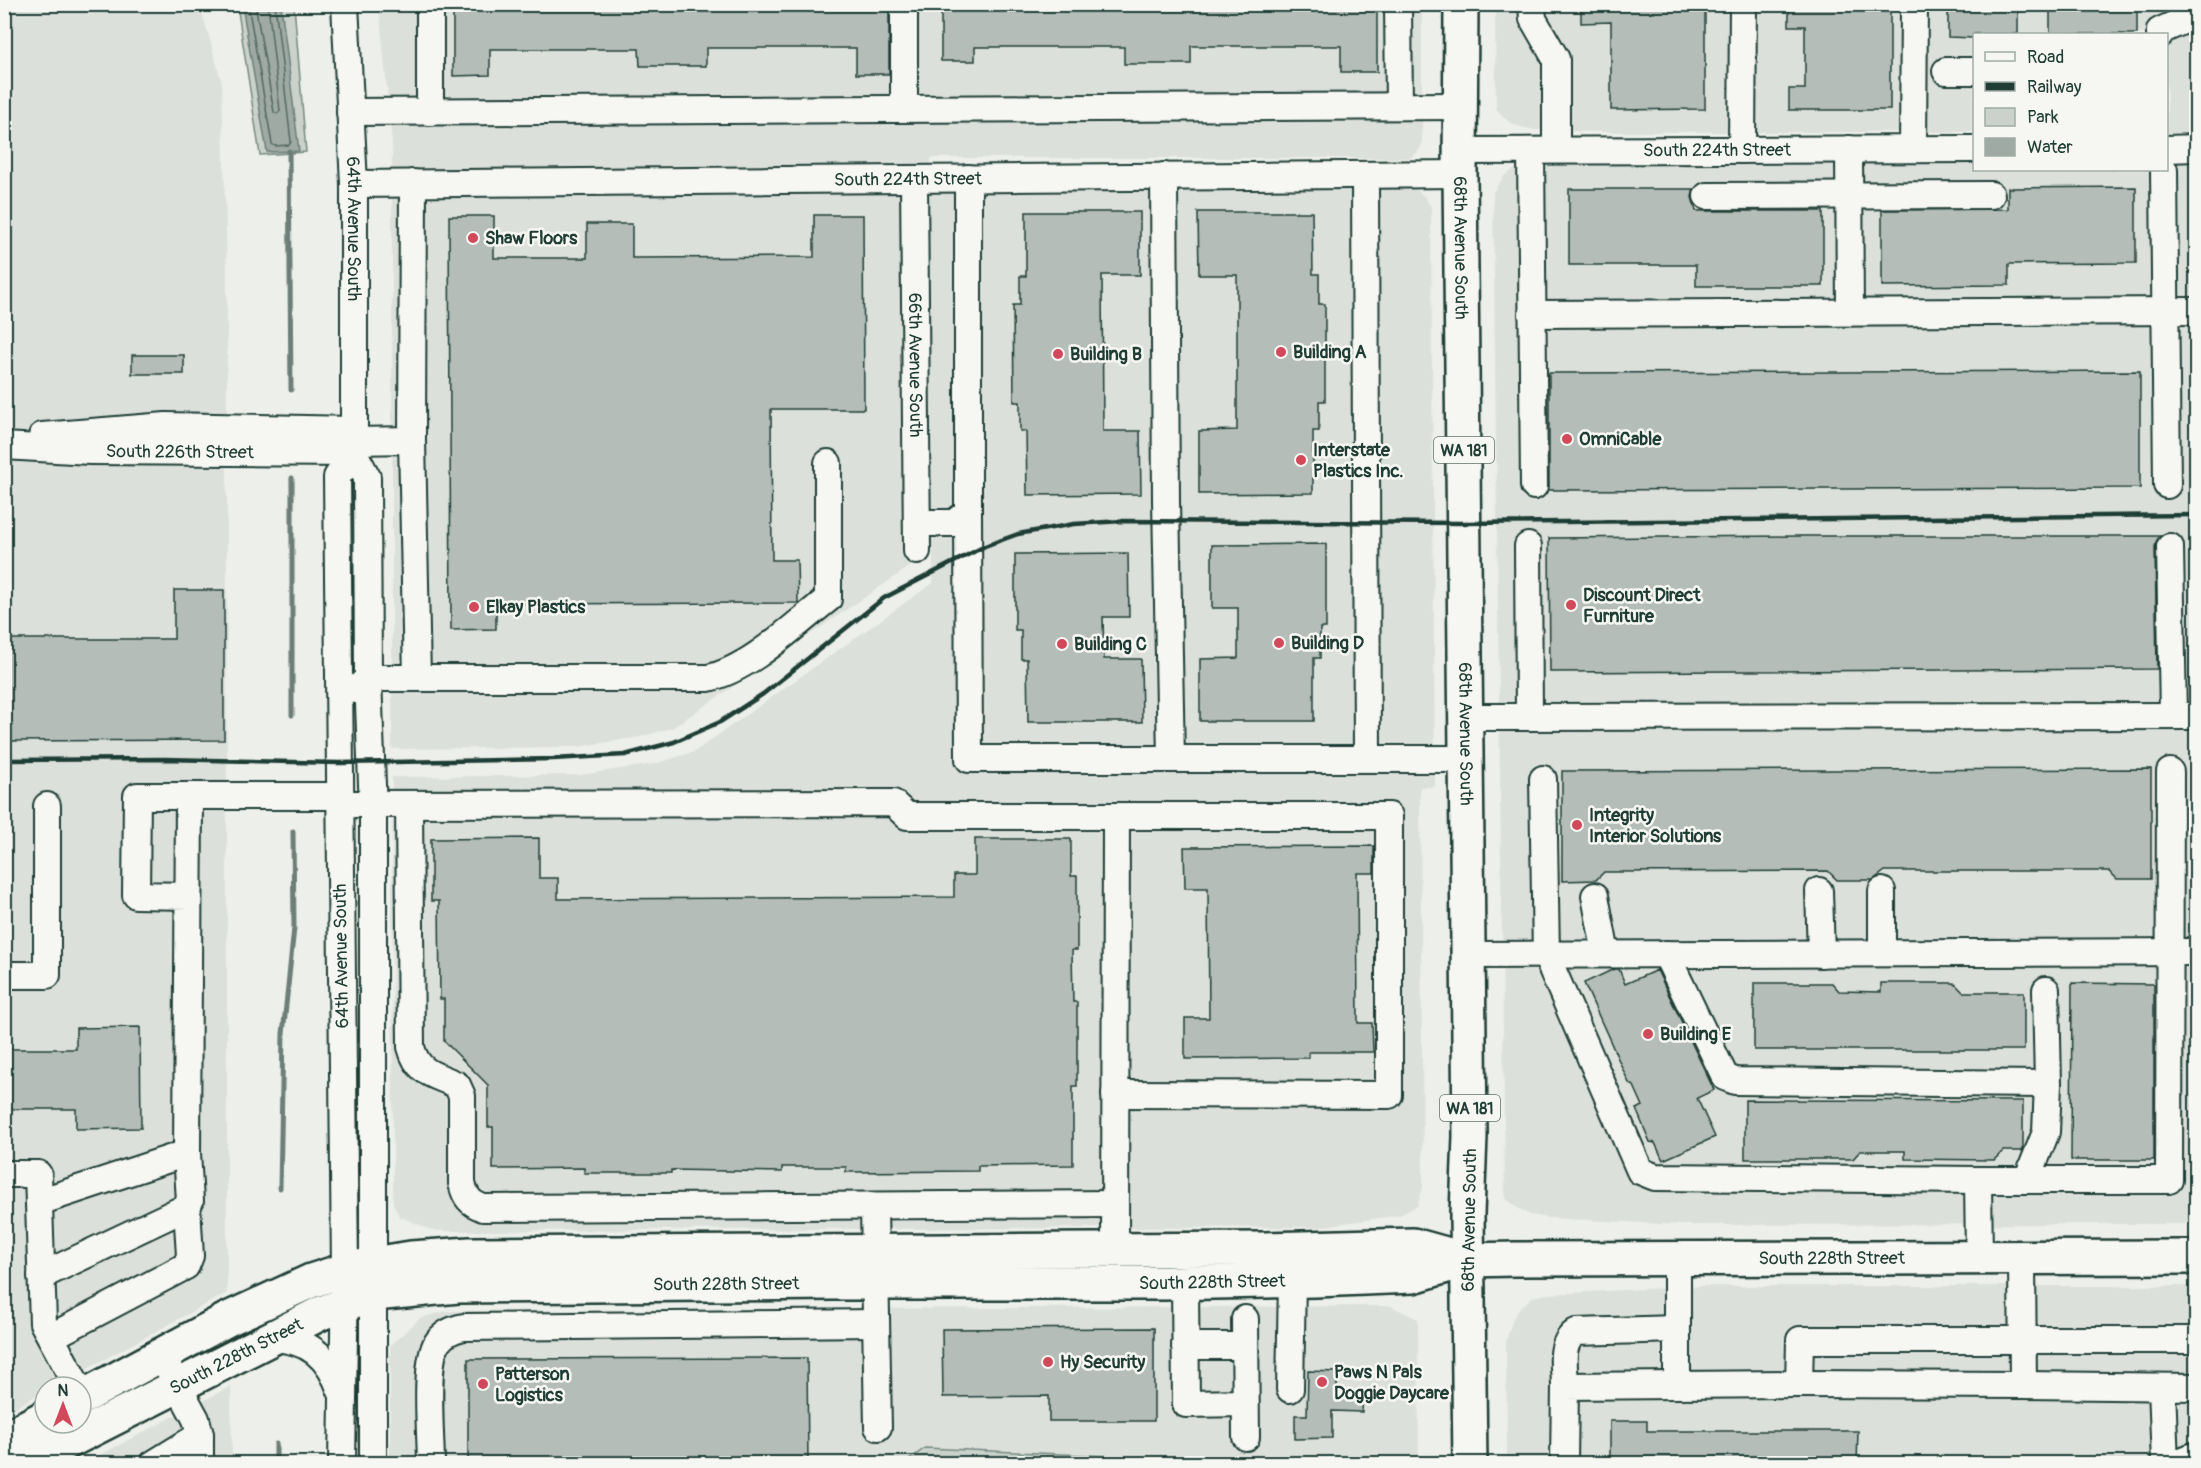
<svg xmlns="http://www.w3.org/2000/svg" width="2201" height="1468" font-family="Pangolin,sans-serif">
	<rect width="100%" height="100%" fill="#edefea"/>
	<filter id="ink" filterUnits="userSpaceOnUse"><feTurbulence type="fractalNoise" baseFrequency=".0167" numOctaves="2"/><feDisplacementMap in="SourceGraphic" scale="12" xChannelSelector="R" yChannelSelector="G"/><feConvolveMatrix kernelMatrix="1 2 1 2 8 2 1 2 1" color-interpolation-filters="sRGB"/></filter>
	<g filter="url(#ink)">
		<!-- built -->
		<path fill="#dce0db" d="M5 5H200L222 83 227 268V1293L53 1387H45V1391L5 1413Z
			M379 5H1422V145L1418 152 1410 158H931L930 188 1392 185 1413 187 1424 196 1431 207 1435 787H1420L1423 1169V1188L1417 1206 1400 1215 1318 1227 445 1231 431 1230 399 1216 393 1204 392 777 580 775 654 764 694 752 933 583V551L672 728 640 737 577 747 392 749V143Z
			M1495 5H2196V133H2167L2166 34H1974V132H1595L1536 130 1520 127 1509 122 1496 109Z
			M1546 157 1974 158V170H2166L2167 158H2196V1215L2184 1224 1681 1225 1548 1218 1530 1215 1516 1207 1505 1198 1493 192 1504 176 1515 169Z
			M1703 1286H2196V1463H1507L1506 1341 1513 1318 1521 1307 1532 1297 1547 1294Z
			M1391 1306 1418 1319 1419 1463H1267L926 1448 905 1464H390V1346L420 1318 448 1311Z
			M231 1386 232 1463H85Z"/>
		<!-- green -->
		<path fill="#cbd2cc" stroke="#758880" stroke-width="1.5" d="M237 5H294L306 152 260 155Z
			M925 1448 1267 1463H905Z"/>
		<!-- water -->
		<path fill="#9faaa4" stroke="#6c7e77" stroke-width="1.5" d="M242 5H281L299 151 267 152Z"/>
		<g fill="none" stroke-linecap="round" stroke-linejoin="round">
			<!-- shore -->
			<path stroke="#526961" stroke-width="1.5" d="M248 4 272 144 275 146 289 145 291 142 275 4
				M255 4 274 112 277 114 280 111 268 4"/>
			<!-- stream -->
			<path stroke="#6c7e77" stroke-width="5" d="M289 151 291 390
				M292 478V715
				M280 1188 283 1034 294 928 293 831
				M276 1444V1464"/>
		</g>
		<!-- building -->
		<path fill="#b4bdb8" stroke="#1f3d34" stroke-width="1.5" d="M453 4H889V74H856V48H706V66H640L639 49H490V75L453 76Z
			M941 4H1377V72H1341V46H1191V64H1124V47H975V61H941Z
			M1581 4H1705V109L1611 110V22L1581 23Z
			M1789 4H1890V110H1789V89H1805V26H1789Z
			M1948 4H2018V34H1974V38L1948 37Z
			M2050 4H2137V34H2050Z
			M2136 187V263L2009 264V285L1882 286V210L2008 209V188Z
			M1569 189H1694L1692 197 1696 211H1823V286H1696V265H1569Z
			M1026 212H1140V275H1102L1103 431H1140L1141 494 1027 495 1026 431H1020V402H1014L1013 305H1020V276H1026Z
			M1198 212H1312L1313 274H1319V304H1325V401H1319V431H1313V493L1199 494V431L1237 430V275H1199Z
			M814 215H863L864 409H771L772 560H797L798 603 496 604V629L451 630 449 216H494V258H587V224H632V258L814 257Z
			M132 355H184V374H132Z
			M2140 371V488L1549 490V373Z
			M1801 536H2161L2157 540 2155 547 2157 669 1550 672 1549 538Z
			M1326 544V628H1320V658H1314V721H1200V659L1238 658V608H1212V545Z
			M1128 553 1129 617H1103L1104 659H1141L1142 722H1028L1027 659H1021V630H1015V554Z
			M174 590H224V740L4 741V639H174Z
			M2151 769V879H2117L2109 871H1885L1873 880H1837L1828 871 1604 872 1596 880 1562 881V771Z
			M539 838V878H558V899L954 897V875H975V839H1071V876H1077V950H1072L1073 1002H1077V1086H1073V1165L978 1166V1171L846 1172V1167H782V1172L671 1170V1173H584V1168L493 1169V1127H488V1085L444 1041V999H440L439 901H431V839Z
			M1374 846V873H1357L1358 1023H1372L1373 1052H1309V1058L1185 1059V1018H1209L1208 888H1185L1184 847Z
			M1614 969H1619L1625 984 1657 970 1714 1090 1697 1098 1715 1137 1663 1160 1655 1143 1650 1142 1636 1109 1643 1106 1634 1086 1629 1083 1584 983Z
			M1754 983H1832L1839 991 1881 992V983H1954L1963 992H2024V1050H1754Z
			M2072 983 2154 984V1160H2071Z
			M140 1027 141 1128 76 1129V1109H4V1049H76V1028Z
			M1745 1100 2023 1101V1149L2022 1151H2003L1994 1160 1905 1159V1151H1860L1853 1159H1745Z
			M1154 1328V1421H1049V1396L943 1397 942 1329Z
			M807 1358 808 1464H468V1359Z
			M1308 1371 1337 1372V1392H1363L1362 1412 1332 1411V1438L1295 1439V1415H1307Z
			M1610 1421H1647V1431H1858L1857 1464H1620V1458H1610Z"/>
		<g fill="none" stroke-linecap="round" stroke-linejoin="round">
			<!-- minor casing -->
			<g stroke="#1f3d34" stroke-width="30">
				<g id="minor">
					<path id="s1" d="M345 4 354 184V453L367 477 368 678 373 811V1464"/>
					<path d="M430 4V112"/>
					<path d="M904 4V109"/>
					<path d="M1398 4 1399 106"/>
					<path d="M1532 4 1533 19 1556 59V150"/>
					<path d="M2160 34V31L2196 15"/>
					<path d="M1946 71H1974"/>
					<path d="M350 112 1461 106"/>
					<path d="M1849 149 1850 312"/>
					<path d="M1913 149 1914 4"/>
					<path d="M2166 149 2196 148"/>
					<path d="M1742 150 1743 4"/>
					<path id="s2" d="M1461 151 1974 149"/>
					<path d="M1531 151 1534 486"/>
					<path d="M2164 170 2167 485"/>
					<path d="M1365 175 1367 759H1467"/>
					<path d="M1164 176 1166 501 1171 759"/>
					<path id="s3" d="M914 179 917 551"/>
					<path id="s4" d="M354 184 1460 174"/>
					<path d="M1707 196 1991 195"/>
					<path d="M1532 314 2196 311"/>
					<path d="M42 436 166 426 353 430"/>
					<path d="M353 441 412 440"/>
					<path id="s5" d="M4 446 90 451 354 453"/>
					<path d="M968 512 969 759H1367"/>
					<path d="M917 523H954L968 512V178"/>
					<path d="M1528 546 1529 717"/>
					<path d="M2170 547 2173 716"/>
					<path d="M417 678H708C750 669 793 626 828 599V463"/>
					<path d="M356 690 368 678H417L412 440 413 183"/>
					<path d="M1467 717 2196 716"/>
					<path d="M1543 779 1546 955 1640 1171 1655 1177 1978 1180"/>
					<path d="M189 796H340"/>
					<path d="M340 804 893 803 907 816H1389V1095L1115 1094"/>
					<path d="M409 804 411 1047C418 1074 434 1074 457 1085L462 1096V1183C465 1197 470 1203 483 1208L1115 1204"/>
					<path d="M1819 891 1821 954"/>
					<path d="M1882 891V953"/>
					<path d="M1595 896 1606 954"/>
					<path d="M1666 954 1725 1077 1735 1081 2048 1084"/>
					<path d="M1469 955 2196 952"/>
					<path d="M4 975H47V806"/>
					<path d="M4 1174H38L43 1323 78 1387"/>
					<path d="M2027 1180 2046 1132 2048 1084 2046 990"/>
					<path d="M39 1202 187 1153 189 796H137L136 895 188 896"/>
					<path d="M874 1206 878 1427"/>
					<path d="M1115 1250 1116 816"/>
					<path d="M1979 1258 1978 1180H2169L2170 772"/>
					<path d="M1677 1259V1385"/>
					<path d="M41 1276 187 1207 190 1201 187 1153"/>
					<path d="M1185 1283 1186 1404 1245 1403"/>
					<path d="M1245 1319 1246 1437"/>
					<path d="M51 1337 186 1266 190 1256 187 1207"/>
					<path d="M271 1338C309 1339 329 1357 341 1391"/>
					<path d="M1185 1346H1245"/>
					<path d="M169 1369 196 1419 200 1435V1464"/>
					<path d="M1799 1384 1800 1340H2196"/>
					<path d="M2023 1385 2196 1387"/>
					<path d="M1565 1386C1565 1367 1558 1344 1576 1332L1677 1329"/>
					<path d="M2162 1387 2165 1464"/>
					<path d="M1290 1389 1292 1281"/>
					<path d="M153 1464 200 1435"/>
					<path d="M342 1464 345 1270 337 477 354 453"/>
					<path d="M431 1464C431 1437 424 1363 437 1343 443 1334 453 1329 464 1327L876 1323"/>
					<path d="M1564 1464 1565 1386 1799 1384 2023 1385 2022 1258"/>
					<path d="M2173 1464 2196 1455"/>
				</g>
			</g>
			<!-- major casing -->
			<g stroke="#1f3d34" stroke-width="38">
				<g id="major">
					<path id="s6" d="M1461 4 1460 174 1470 1136 1467 1214 1470 1464"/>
					<path d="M81 1398 228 1319 311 1281 345 1270 374 1264 411 1258 470 1254 1265 1249 1413 1245 1467 1260"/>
					<path d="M4 1439 45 1417"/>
					<path id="s7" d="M24 1464 321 1313 374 1294 458 1286 834 1283H1164L1316 1280 1413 1276 1467 1260 1515 1259 2196 1257"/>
				</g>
			</g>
			<!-- minor -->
			<use href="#minor" stroke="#f6f6f2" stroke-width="26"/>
			<!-- major -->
			<use href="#major" stroke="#f6f6f2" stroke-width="33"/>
			<!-- rail -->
			<path stroke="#1f3d34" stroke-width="4.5" d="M4 760 165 759 339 763 553 759 625 755 674 742 720 722 763 694 884 598 985 546 1018 534 1074 524 1122 521 1465 523 2196 515"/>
		</g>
	</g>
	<!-- markers -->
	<g fill="#d1495b" stroke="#f6f6f2" stroke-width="2">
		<circle cx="473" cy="238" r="6"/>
		<circle cx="1281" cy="352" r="6"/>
		<circle cx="1058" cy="354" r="6"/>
		<circle cx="1567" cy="439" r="6"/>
		<circle cx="1301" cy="460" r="6"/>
		<circle cx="1571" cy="605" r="6"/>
		<circle cx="474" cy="607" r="6"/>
		<circle cx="1279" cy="643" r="6"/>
		<circle cx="1062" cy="644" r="6"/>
		<circle cx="1577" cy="825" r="6"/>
		<circle cx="1648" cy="1034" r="6"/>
		<circle cx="1048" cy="1362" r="6"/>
		<circle cx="1322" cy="1382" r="6"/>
		<circle cx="483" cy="1384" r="6"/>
	</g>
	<g text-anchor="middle" stroke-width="5" stroke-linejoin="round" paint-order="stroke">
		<!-- shield labels -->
		<g fill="#f6f6f2" stroke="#60746d" stroke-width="1.5">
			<rect x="1434" y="437" width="60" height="26" rx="4.5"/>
			<rect x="1440" y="1095" width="60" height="26" rx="4.5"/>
		</g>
		<g font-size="16" font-weight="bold" fill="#1f3d34">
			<text x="1464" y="456">WA 181</text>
			<text x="1470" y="1114">WA 181</text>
		</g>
		<!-- street labels -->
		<g font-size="18" fill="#1f3d34" stroke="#f6f6f2">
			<text dy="6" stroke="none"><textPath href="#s2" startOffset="256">South 224th Street</textPath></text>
			<text dy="6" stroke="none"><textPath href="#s4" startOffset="554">South 224th Street</textPath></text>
			<text dy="6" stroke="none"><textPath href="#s1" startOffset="225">64th Avenue South</textPath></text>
			<text dy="6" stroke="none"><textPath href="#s6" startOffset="244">68th Avenue South</textPath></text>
			<text dy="6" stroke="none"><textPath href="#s3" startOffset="186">66th Avenue South</textPath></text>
			<text dy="6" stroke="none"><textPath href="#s5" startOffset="176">South 226th Street</textPath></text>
			<text dy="6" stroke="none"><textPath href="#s6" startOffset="730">68th Avenue South</textPath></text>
			<text transform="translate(341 956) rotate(-91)" y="6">64th Avenue South</text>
			<text transform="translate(1469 1220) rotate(-89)" y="6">68th Avenue South</text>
			<text dy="6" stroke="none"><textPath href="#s7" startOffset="1850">South 228th Street</textPath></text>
			<text dy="6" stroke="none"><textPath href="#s7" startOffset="1228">South 228th Street</textPath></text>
			<text dy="6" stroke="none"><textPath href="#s7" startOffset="742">South 228th Street</textPath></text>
			<text dy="6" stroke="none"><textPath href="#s7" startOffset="238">South 228th Street</textPath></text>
		</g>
		<!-- poi labels -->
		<g font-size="18" font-weight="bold" fill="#1f3d34" stroke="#f6f6f2" text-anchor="start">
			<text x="485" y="244">Shaw Floors</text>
			<text x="1293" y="358">Building A</text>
			<text x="1070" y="360">Building B</text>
			<text x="1579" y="445">OmniCable</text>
			<text x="1313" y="456">Interstate<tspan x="1313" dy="21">Plastics Inc.</tspan></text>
			<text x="1583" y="601">Discount Direct<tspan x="1583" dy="21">Furniture</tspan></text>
			<text x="486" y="613">Elkay Plastics</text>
			<text x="1291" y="649">Building D</text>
			<text x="1074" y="650">Building C</text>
			<text x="1589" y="821">Integrity<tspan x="1589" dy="21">Interior Solutions</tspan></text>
			<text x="1660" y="1040">Building E</text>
			<text x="1060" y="1368">Hy Security</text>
			<text x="1334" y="1378">Paws N Pals<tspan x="1334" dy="21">Doggie Daycare</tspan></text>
			<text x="495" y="1380">Patterson<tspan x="495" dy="21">Logistics</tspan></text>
		</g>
	</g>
	<!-- margin -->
	<rect width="2201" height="1468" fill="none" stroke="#f6f6f2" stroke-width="24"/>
	<rect x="12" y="12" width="2177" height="1444" fill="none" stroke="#1f3d34" stroke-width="2" filter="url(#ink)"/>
	<!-- legend -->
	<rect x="1973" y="33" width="195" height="138" fill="#f6f6f2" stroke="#a0aca6" stroke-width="1.5"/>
	<rect x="1985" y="52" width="30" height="9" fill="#f6f6f2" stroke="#a0aca6" stroke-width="1.5"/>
	<text x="2027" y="63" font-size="18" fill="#1f3d34">Road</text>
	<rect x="1985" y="82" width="30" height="9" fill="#1f3d34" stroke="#a0aca6" stroke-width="1.5"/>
	<text x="2027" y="93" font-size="18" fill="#1f3d34">Railway</text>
	<rect x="1985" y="108" width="30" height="18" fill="#cbd2cc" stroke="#a0aca6" stroke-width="1.5"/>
	<text x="2027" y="123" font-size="18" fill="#1f3d34">Park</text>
	<rect x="1985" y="138" width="30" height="18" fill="#9faaa4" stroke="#a0aca6" stroke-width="1.5"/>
	<text x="2027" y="153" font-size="18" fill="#1f3d34">Water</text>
	<!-- north arrow -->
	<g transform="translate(63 1405)"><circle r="28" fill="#f6f6f2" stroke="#a0aca6" stroke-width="1.5"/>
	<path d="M0-4.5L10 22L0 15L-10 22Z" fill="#d1495b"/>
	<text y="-9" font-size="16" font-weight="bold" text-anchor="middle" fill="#1f3d34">N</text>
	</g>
</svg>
